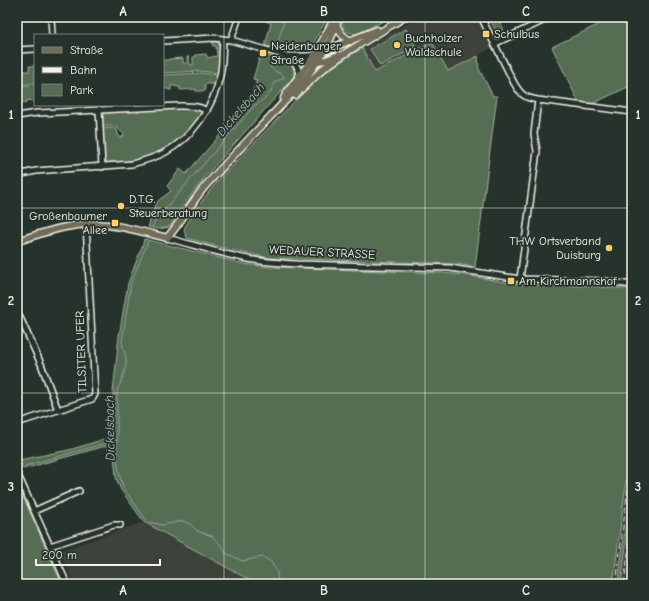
<svg xmlns="http://www.w3.org/2000/svg" width="649" height="601" font-family="'Comic Neue',sans-serif">
	<rect width="100%" height="100%" fill="#26332d"/>
	<filter id="ink" filterUnits="userSpaceOnUse"><feTurbulence type="fractalNoise" baseFrequency=".025" numOctaves="2"/><feDisplacementMap in="SourceGraphic" scale="8" xChannelSelector="R" yChannelSelector="G"/><feConvolveMatrix kernelMatrix="1 2 1 2 8 2 1 2 1" color-interpolation-filters="sRGB"/></filter>
	<g filter="url(#ink)">
		<!-- built -->
		<path fill="#3c423b" d="M420 17H476L492 48 448 72 432 42 375 72 362 48Z
			M632 437V584H613L626 481Z
			M144 522 257 584H74L59 551Z"/>
		<!-- green -->
		<path fill="#556d52" stroke="#a4af9d" d="M255 17H328L310 49 282 50 265 46 271 23Z
			M344 17H392L357 34C347 33 340 29 344 17Z
			M487 17H494V18L500 17 502 19 499 21 503 27C503 30 502 34 498 34L492 24V22L489 21 487 22 485 19Z
			M614 17H632V85L592 104 579 103 552 47Z
			M406 29 416 47 380 66 370 49Z
			M212 42H220L221 44 220 66 218 73 200 71 163 73V60H169V59L183 58V63H187V57H189L190 65H193V57H195L196 55 206 54 207 58 217 56 216 46H213Z
			M432 42 448 71 478 56 479 69 493 96H497L475 267 457 264 431 263 270 258C242 253 214 246 187 238L184 231 185 227 196 209 215 184 307 88 330 69 362 48 375 72Z
			M261 53 288 63 293 66 294 72 293 78 205 177 185 203 172 223 169 227 165 228 159 229 148 227 155 205 159 200 171 191 167 186 180 169 186 174 248 103 257 80 253 79Z
			M29 66H35V83L17 86V72H18V76L23 75V71H29Z
			M202 73 218 75 216 84 213 83 212 84H205V91H196L195 89 180 90V87H176V86H171V90H169L168 89H163V75Z
			M35 85V102H33L31 100 26 101V103H17V87Z
			M165 109C177 109 191 106 202 112V114C182 141 159 156 127 162 120 163 112 164 105 162L103 128H114L117 130 119 137H123L124 134 115 126H103L102 125 101 114 103 112Z
			M144 239 244 264 269 267 441 273 465 275 510 283 533 285 590 286 616 288 632 290V437L613 584H257L144 522 121 490 118 483 116 477 113 444 23 469 19 460 69 450 105 439 113 435 114 414 113 392 119 336 128 283 143 244Z
			M632 477V500L621 584H618Z
			M17 483 62 584H17Z"/>
		<g fill="none" stroke-linecap="round" stroke-linejoin="round">
			<!-- stream -->
			<path stroke="#92a0a4" stroke-width="1" d="M275 51 283 25 284 17
				M152 227 157 218 254 106C260 102 267 98 271 91 272 88 273 85 275 82 277 80 280 80 283 79L284 76C279 72 273 72 270 66L274 54
				M148 241 131 283 122 341C122 348 126 354 126 360 127 368 121 383 117 390V458L120 477 124 489 144 517 149 522 162 525 183 521 190 524 197 531 212 536 220 544 226 553 242 561 263 557 271 562 277 572 278 584
				M25 466 117 440"/>
			<!-- minor casing -->
			<g stroke="#f4f1e8" stroke-width="8">
				<path id="minor" d="M51 17 52 35
					M481 17 514 83C521 95 525 98 538 100L632 112
					M231 40 239 17
					M163 41 214 38 223 39 231 40 280 54 293 60 312 61
					M494 44 551 17
					M17 50 35 49
					M288 56H307L315 55
					M293 60C297 65 299 70 299 76
					M99 109 102 167
					M17 116 37 113 60 112 178 106C188 106 198 105 207 111
					M17 175 36 171 49 170 132 164C143 161 154 158 164 153 193 137 213 108 220 76 223 64 222 51 223 39
					M167 238C194 245 221 254 248 259 264 262 280 263 297 264L450 268 520 279 604 281 632 285
					M520 279 537 151 534 134 538 100
					M17 311 41 364 58 410
					M17 423 92 399 93 398 95 394 86 224
					M17 473 67 584
					M34 511 79 491
					M50 546 114 525H120"/>
			</g>
			<!-- major casing -->
			<g stroke="#f4f1e8" stroke-width="9">
				<path id="major" d="M337 26C340 33 343 37 351 41
					M324 51 377 30
					M318 61 326 60 339 55
					M295 95 324 68 347 52 405 17
					M284 98 288 91 315 55 335 17
					M17 241C40 234 64 225 89 224 113 223 144 232 167 238 182 221 192 201 207 184 228 161 249 139 270 117 298 88 328 56 339 17"/>
			</g>
			<!-- minor -->
			<use href="#minor" stroke="#26332d" stroke-width="5"/>
			<!-- major -->
			<use href="#major" stroke="#706e59" stroke-width="6"/>
			<!-- rail -->
			<path stroke="#f4f1e8" stroke-width="1" stroke-dasharray="6 3" stroke-linecap="butt" d="M616 584 632 454
				M624 584 632 523
				M631 584 632 572"/>
		</g>
	</g>
	<!-- grid -->
	<path fill="none" stroke="#f4f1e8" stroke-width="1" stroke-opacity="0.55" d="M224 17V584M425 17V584M17 208H632M17 393H632"/>
	<!-- markers -->
	<g fill="#ffd166" stroke="#26332d" stroke-width="1.5">
		<rect x="482" y="30" width="8" height="8" rx="2"/>
		<circle cx="397" cy="45" r="4"/>
		<rect x="259" y="49" width="8" height="8" rx="2"/>
		<circle cx="121" cy="206" r="4"/>
		<rect x="111" y="219" width="8" height="8" rx="2"/>
		<circle cx="609" cy="248" r="4"/>
		<rect x="507" y="277" width="8" height="8" rx="2"/>
	</g>
	<g text-anchor="middle" stroke-width="3.5" stroke-linejoin="round" paint-order="stroke">
		<!-- poi labels -->
		<g font-size="12" fill="#f4f1e8" stroke="#26332d" text-anchor="start">
			<text x="494" y="38">Schulbus</text>
			<text x="405" y="42">Buchholzer<tspan x="405" dy="14">Waldschule</tspan></text>
			<text x="271" y="50">Neidenburger<tspan x="271" dy="14">Straße</tspan></text>
			<text x="129" y="203">D.T.G.<tspan x="129" dy="14">Steuerberatung</tspan></text>
			<text x="107" y="220" text-anchor="end">Großenbaumer<tspan x="107" dy="14">Allee</tspan></text>
			<text x="601" y="245" text-anchor="end">THW Ortsverband<tspan x="601" dy="14">Duisburg</tspan></text>
			<text x="519" y="285">Am Kirchmannshof</text>
		</g>
		<!-- street labels -->
		<g font-size="12" fill="#f4f1e8" stroke="#26332d">
			<text transform="translate(322 252) rotate(3)" y="4">WEDAUER STRASSE</text>
			<text transform="translate(81 352) rotate(-92)" y="4">TILSITER UFER</text>
		</g>
		<!-- water labels -->
		<g font-size="13" font-style="italic" fill="#b3bbba" stroke="#26332d">
			<text transform="translate(240 109) rotate(-49)" y="5">Dickelsbach</text>
			<text transform="translate(109 428) rotate(-91)" y="5">Dickelsbach</text>
		</g>
	</g>
	<!-- margin -->
	<rect width="649" height="601" fill="none" stroke="#26332d" stroke-width="44"/>
	<!-- legend -->
	<rect x="34" y="34" width="130" height="72" fill="#26332d" stroke="#787f78"/>
	<rect x="42" y="47" width="20" height="6" fill="#706e59" stroke="#787f78"/>
	<text x="70" y="54" font-size="12" fill="#f4f1e8">Straße</text>
	<rect x="42" y="67" width="20" height="6" fill="#f4f1e8" stroke="#787f78"/>
	<text x="70" y="74" font-size="12" fill="#f4f1e8">Bahn</text>
	<rect x="42" y="84" width="20" height="12" fill="#556d52" stroke="#787f78"/>
	<text x="70" y="94" font-size="12" fill="#f4f1e8">Park</text>
	<!-- scale -->
	<path d="M36 559v6h124v-6" fill="none" stroke="#f4f1e8" stroke-width="2"/>
	<text x="42" y="559" font-size="12" fill="#f4f1e8" stroke="#26332d" stroke-width="3" paint-order="stroke">200 m</text>
	<rect x="22" y="22" width="605" height="557" fill="none" stroke="#f4f1e8" stroke-width="1.5"/>
	<g font-size="13" text-anchor="middle" font-weight="bold" fill="#f4f1e8">
		<text x="123" y="16">A</text>
		<text x="324" y="16">B</text>
		<text x="526" y="16">C</text>
		<text x="11" y="119">1</text>
		<text x="638" y="119">1</text>
		<text x="11" y="305">2</text>
		<text x="638" y="305">2</text>
		<text x="11" y="491">3</text>
		<text x="638" y="491">3</text>
		<text x="123" y="595">A</text>
		<text x="324" y="595">B</text>
		<text x="526" y="595">C</text>
	</g>
</svg>
